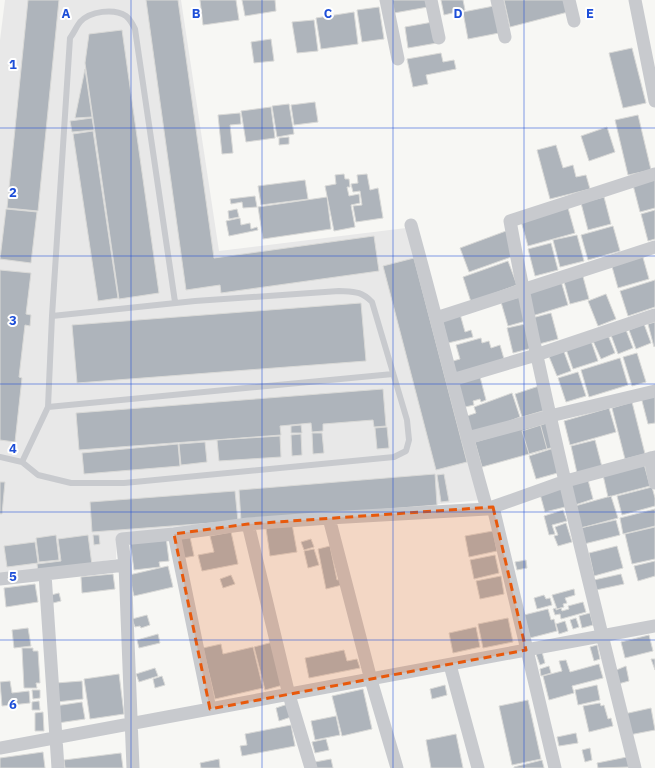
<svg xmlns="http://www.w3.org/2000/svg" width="655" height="768" font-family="'IBM Plex Sans',sans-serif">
	<rect width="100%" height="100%" fill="#f7f7f4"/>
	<!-- built -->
	<path fill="#e8e8e8" d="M5 0H181L219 251 406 228 481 500 117 535 116 559 0 578V40Z"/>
	<!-- building -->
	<path fill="#aeb4bb" stroke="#d9d9d7" d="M28 0H59L38 211 7 208Z
		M146 0H178L214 258 374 236 379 271 221 293 220 285 186 290Z
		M200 0H236L239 20 203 25Z
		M242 0H275L276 11 245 16Z
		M392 0H427L428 7 394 13Z
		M441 0H463L465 10 444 15Z
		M504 0H565L568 12 510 27Z
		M494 6 499 33 468 39 463 12Z
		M379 7 384 39 362 42 357 10Z
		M354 12 358 44 321 49 316 18Z
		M314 20 318 51 297 53 292 22Z
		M433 22 437 43 408 48 405 27Z
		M122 30 159 293 119 299 85 63 89 34Z
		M271 39 274 61 254 63 251 42Z
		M632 48 646 103 623 108 609 53Z
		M441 53 443 62 454 60 456 69 426 75 428 84 413 87 407 59Z
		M85 69 92 117 75 118Z
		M315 102 318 122 294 125 291 105Z
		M289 104 294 134 277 137 272 106Z
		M271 107 275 138 246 142 241 111Z
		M240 113 241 124 230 125 233 153 222 154 218 115Z
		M638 115 651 170 628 175 615 120Z
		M92 118 94 130 72 132 70 121Z
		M607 127 615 152 589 161 581 136Z
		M93 131 118 298 98 301 73 134Z
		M289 137V144L279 145V138Z
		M556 145 563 168 573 165 576 177 586 175 590 189 550 199 537 150Z
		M344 174 345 179H349L350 187H347L349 196 359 194 360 203 351 205 355 227 334 231 325 186 336 184 335 175Z
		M367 174 370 190 378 188 383 218 356 222 353 206 362 205 360 191 353 192 351 184 358 183 357 175Z
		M305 180 308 199 261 205 258 186Z
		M655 180V208L640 212 633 185Z
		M255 196 257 207 243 208 242 202 231 204 230 199Z
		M327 197 331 229 263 239 258 207Z
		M604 197 611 224 588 230 581 203Z
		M568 208 575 233 528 246 521 221Z
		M6 209 37 212 31 263 0 259Z
		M237 209 239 217 229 219 228 211Z
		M655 210V239L648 241 641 214Z
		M240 218 241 225 250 223 251 229 257 227 258 230 229 236 226 221Z
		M613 226 620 251 588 260 581 235Z
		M506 231 514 256 469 272 460 248Z
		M577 235 584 261 560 267 553 240Z
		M551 243 558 270 535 276 528 249Z
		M642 254 649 279 618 288 611 263Z
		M414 258 467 462 436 470 383 266Z
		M508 261 517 285 471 302 463 277Z
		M0 270 31 273 26 314 31 315 30 326 25 325 19 377 22 378 15 442 0 440Z
		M582 273 589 299 570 304 563 278Z
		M655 280V307L628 316 620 291Z
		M561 281 568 305 532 316 525 292Z
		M606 294 616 319 598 326 588 301Z
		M520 297 526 321 508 326 501 302Z
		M361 303 366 361 77 383 72 325Z
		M551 313 558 339 539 344 532 318Z
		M460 314 465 332 471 330 473 337 448 343 442 319Z
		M655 322V346L654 347 648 324Z
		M525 324 532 348 513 353 507 328Z
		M644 324 651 343 636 349 629 330Z
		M626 330 633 348 618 354 611 335Z
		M608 335 615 353 601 359 593 341Z
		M481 338 482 343 489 341 491 348 500 345 504 359 454 374 450 362 460 359 456 345Z
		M591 341 598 361 573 369 566 349Z
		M563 349 571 371 557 376 548 354Z
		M637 353 646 382 632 386 623 357Z
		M620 358 628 385 589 397 581 370Z
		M578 372 586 396 566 402 558 378Z
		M480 377 486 400 481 402 480 399 473 401 474 405 465 407 458 383Z
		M539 386 546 410 522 417 515 394Z
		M383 389 386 426 374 427 373 420 323 424V431L312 432 311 423 280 426 281 435 79 450 76 413Z
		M512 393 520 417 471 436 464 417 476 413 474 407Z
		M655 394V423L648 424 641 397Z
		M632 402 645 454 625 459 612 408Z
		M609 408 616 432 570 445 564 421Z
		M540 423 547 449 482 467 475 442Z
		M547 423 554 447 529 454 522 431Z
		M301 425 302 433H291V426Z
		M387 427 389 448 377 449 375 428Z
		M312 433H322L324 453 313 454Z
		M301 434 302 455 292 456 291 435Z
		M280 436 281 457 219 461 217 440Z
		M595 440 602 467 577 473 571 446Z
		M205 442 207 462 181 465 179 444Z
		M178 444 180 466 84 474 82 453Z
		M554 448 561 472 536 479 529 456Z
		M644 464 650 486 608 497 603 475Z
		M435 474 437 505 241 521 239 490Z
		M444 474 449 501 441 502 437 475Z
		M588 480 593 499 575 505 570 485Z
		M0 482H5L2 514H0Z
		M652 487 655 498V506L622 515 617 496Z
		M564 488 569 506 545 512 540 494Z
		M235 491 238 521 92 532 90 502Z
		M611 496 618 518 581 528 575 506Z
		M655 509V526L623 534 620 518Z
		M563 510 567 521 552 525 555 534 549 535 544 516Z
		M616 520 620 535 584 544 580 528Z
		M566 523 572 542 558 546 554 536 558 535 555 527Z
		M292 524 297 552 270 556 266 528Z
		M655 527V559L632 564 625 534Z
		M493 531 497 551 469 557 465 536Z
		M231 532 238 564 202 571 198 555 214 552 210 536Z
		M56 535 59 560 39 562 36 538Z
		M88 535 92 565 38 572 37 564 61 561 58 539Z
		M93 535H99L100 544 94 545Z
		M166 537 169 561 159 562 160 567 134 570 130 541Z
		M190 537 194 556 183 558 180 539Z
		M311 539 314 547 304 550 301 542Z
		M35 542 38 563 7 567 4 546Z
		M330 546 337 580 341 579 342 585 326 589 318 549Z
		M617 546 623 568 594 576 589 553Z
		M314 549 319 565 308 568 304 551Z
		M495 555 499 573 474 579 470 560Z
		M526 560 527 568 517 570 515 562Z
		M655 561V576L638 581 634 566Z
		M168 566 173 587 134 596 129 575Z
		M113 574 115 589 82 593 81 577Z
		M621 574 624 584 596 590 594 580Z
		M231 575 235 584 223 588 220 579Z
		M501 576 504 594 480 599 476 581Z
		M35 584 38 602 6 607 4 588Z
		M574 589 575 595 565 598 567 603 563 604 564 607 557 609 552 595Z
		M59 593 61 601 53 603 51 595Z
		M544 595 546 599 550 598 552 605 537 609 534 598Z
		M583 602 586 612 561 619 560 614 555 615 553 609 556 608V610L561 608 562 611 569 609 568 606Z
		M548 609 551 620 554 619 557 631 530 638 524 615Z
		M590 613 593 625 582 628 579 616Z
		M147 615 150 625 141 628 140 626 135 627 132 619Z
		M508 618 513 642 483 648 478 624Z
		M576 618 579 627 573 629 570 620Z
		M565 621 568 631 559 634 556 624Z
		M476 627 480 647 453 653 449 633Z
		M28 628 31 646 14 648 12 630Z
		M158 634 160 643 139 648 137 640Z
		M649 635 653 651 625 658 621 642Z
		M273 642 283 685 265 690 254 647Z
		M221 644 223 654 253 647 263 688 215 699 203 648Z
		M597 645 600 659 594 661 590 647Z
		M22 648H33V651H38L40 683H36L37 688H24Z
		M344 650 347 661 357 659 360 668 309 678 305 658Z
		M542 652 545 663 540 665 536 654Z
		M651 659H655V670Z
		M566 660 570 672 599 664 603 678 572 686 574 693 549 700 543 676 562 671 559 661Z
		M549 666 551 673 541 676 540 669Z
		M626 666 629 681 618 684 614 671Z
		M155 668 158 676 139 682 136 674Z
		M119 674 124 714 90 719 84 679Z
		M162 676 165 685 155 688 153 679Z
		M10 681 12 693 29 691 30 703 2 706 0 682Z
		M82 681 83 699 57 702 56 683Z
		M445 685 447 695 432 699 430 689Z
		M597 685 600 700 578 705 575 690Z
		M363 689 372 729 342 736 332 696Z
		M32 690H40V698L33 699Z
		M528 700 541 759 512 765 499 706Z
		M39 701 40 710H32V702Z
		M82 702 85 719 58 723 55 706Z
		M600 703 601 706 604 705 608 719 611 718 613 726 589 732 583 706Z
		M288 704 291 717 279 721 276 708Z
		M651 708 655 730 629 735 624 714Z
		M43 712 44 731H35V713Z
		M336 716 340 735 315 740 311 721Z
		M291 725 295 746 242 756 240 746 247 745 245 734Z
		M576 733 578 743 559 746 557 737Z
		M456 734 463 768H431L426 740Z
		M326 739 329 750 315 753 312 742Z
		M590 748 592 760 585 762 582 750Z
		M43 752 45 768H0V758Z
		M121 753 123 768H65L64 760Z
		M627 757 629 767 598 768 597 763Z
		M219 759 220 768H201L200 763Z
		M331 759 333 768H316L315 762Z
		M542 760 544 768H514V767Z"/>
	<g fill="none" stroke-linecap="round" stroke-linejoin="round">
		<!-- service -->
		<path stroke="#c8cace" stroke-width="6" d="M48 407 393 374
			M0 457 22 462 38 475 71 483H124L394 457 406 451 409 440 407 420 372 302C361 291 355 292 339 291L195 301 52 316
			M22 462 48 407 52 316 70 38C74 33 76 27 80 22 90 11 114 8 126 16 130 19 133 25 135 29L175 302"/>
		<!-- minor -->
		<path stroke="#c8cace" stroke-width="13" d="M386 0 398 59
			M431 0 439 38
			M497 0 505 37
			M569 0 574 21
			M635 0 655 101
			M411 225C437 319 460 414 487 509
			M436 318 655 247
			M452 380 536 355 655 315
			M467 438 550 416 655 391
			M650 458 655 483
			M493 507 555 768
			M329 518 371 680 397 768
			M248 524 289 695 311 768
			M174 534 210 709
			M45 574 58 768
			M0 579 125 565
			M450 665 478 768
			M0 748 655 626
			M133 768 125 565 122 539 174 534 248 524 329 518 487 509 566 481 655 457
			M635 768C590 587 544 405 510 221L655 174"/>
	</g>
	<!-- marked area -->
	<path fill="#e8590c" fill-opacity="0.2" stroke="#e8590c" stroke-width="3" stroke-dasharray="8 5" stroke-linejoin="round" d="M493 507 526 650 210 709 174 534 248 524Z"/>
	<!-- grid -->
	<path fill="none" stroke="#1d4ed8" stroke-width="1" stroke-opacity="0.55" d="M131 0V768M262 0V768M393 0V768M524 0V768M0 128H655M0 256H655M0 384H655M0 512H655M0 640H655"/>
	<g font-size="13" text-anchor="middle" font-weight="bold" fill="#1d4ed8" stroke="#fff" stroke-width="4" stroke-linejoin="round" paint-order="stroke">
		<text x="66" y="18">A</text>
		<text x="196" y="18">B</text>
		<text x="328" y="18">C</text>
		<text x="458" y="18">D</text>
		<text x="590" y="18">E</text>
		<text x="13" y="69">1</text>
		<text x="13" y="197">2</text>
		<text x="13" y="325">3</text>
		<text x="13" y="453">4</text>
		<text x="13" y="581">5</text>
		<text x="13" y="709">6</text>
	</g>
</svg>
